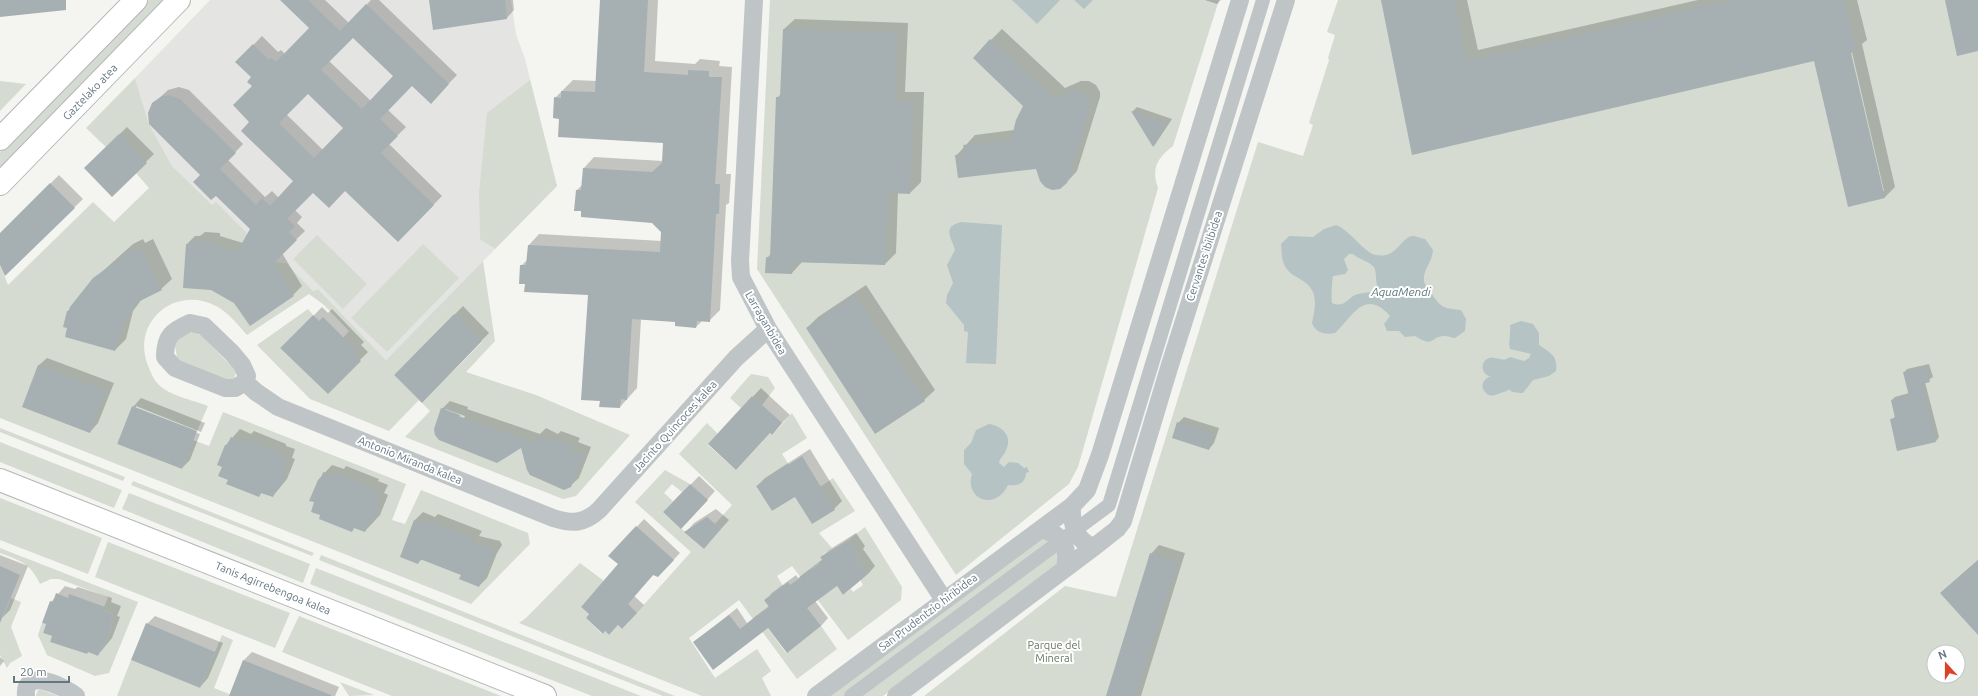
<svg xmlns="http://www.w3.org/2000/svg" width="1978" height="696" font-family="Ubuntu,sans-serif">
	<rect width="100%" height="100%" fill="#f4f4f0"/>
	<!-- built -->
	<path fill="#e4e5e3" d="M210 0H511L516 34 525 59 557 186 386 360 318 289 313 291 286 263 276 262 216 203 212 206 172 166 149 124 135 78Z"/>
	<!-- green -->
	<path fill="#d5dbd1" fill-rule="evenodd" d="M149 0H165L0 169V152Z
		M770 0H1219L1173 146C1157 158 1151 169 1158 188L1078 467 1069 484 956 575 757 269Z
		M1338 0H1978V696H924L1065 586 1116 597 1258 142 1303 156 1313 125 1309 123 1329 60 1328 58 1335 35 1327 32ZM1934 652H1958V676H1934Z
		M135 78 149 124 172 166 212 205 216 202 276 262 286 263 313 291 318 289 386 360 483 261 495 341 466 372 536 395 630 435 576 496 563 499 405 437 430 411 422 403 482 342 454 314 394 375 419 400 389 431 310 399 257 345 308 309 313 315 280 348 302 369 313 357 354 354 343 338 349 331 324 305 309 294 247 335C238 325 228 312 216 306 174 284 129 324 149 368 151 373 154 380 158 384 170 396 193 400 208 406L197 431 132 406 117 444 182 469 193 440 209 446 223 412 406 484 392 520 405 524 421 490 528 533 530 544 471 604 0 418V265L8 285 93 202 114 222 149 188 136 173 119 135 106 147 86 128Z
		M530 80 557 186 495 249 480 239 479 192 487 113Z
		M0 81 26 84 0 111Z
		M317 235 367 284 343 309 293 259Z
		M423 244 459 278 387 352 351 318Z
		M185 333H195L201 335 233 368 236 372 234 379 229 381 182 364 177 357 175 346 178 338Z
		M751 374 768 377 775 388 762 405 752 396 741 408 730 398Z
		M792 413 807 438 782 454 789 465 756 486 772 511 795 497 820 487 833 478 855 511 819 533 832 548 820 557 825 563 822 565 819 563 810 570 827 593 837 586 843 595 851 589 853 592 863 585 860 580 868 574 855 556 859 554 848 540 865 527 902 587 901 600 848 640 792 566 777 576 783 586 764 600 769 607 758 615 786 653 821 626 837 649 797 679 739 600 689 638 715 678 757 649 771 671 762 678 771 696H702L519 623 526 618 580 563 604 581 581 607 589 614 586 618 602 634 605 631 609 635 618 625 622 629 691 552 635 502 665 470 690 484 682 492 672 484 664 493 673 501 663 512 704 549 721 529 715 524 732 505 679 454 707 423 718 434 708 445 736 470 770 433 772 435Z
		M0 428 125 477 123 481 0 432Z
		M0 442 122 490 114 508 0 462Z
		M133 481 314 553 312 556 131 485Z
		M129 493 310 564 303 583 122 509Z
		M0 498 102 538 88 574 0 540Z
		M1051 536 1065 558 883 696H831L1030 541Z
		M108 542 290 613 275 648 95 577Z
		M0 548 138 602 109 673 95 676 47 655 38 635 42 623 46 624 43 633 52 636 50 642 87 654 88 652 98 656 102 646 104 647 112 625 110 624 113 614 103 610 108 597 59 579H51L40 584C30 563 21 561 0 553Z
		M321 555 675 696H663L319 560Z
		M316 568 641 696H592L310 584Z
		M11 598 21 602 11 627 22 656 10 663 7 668 0 655V619H2Z
		M299 616 501 696H392L282 652Z
		M222 635 233 640 214 688 234 696H117L131 660 200 688Z
		M340 682 374 695 349 696Z
		M38 690H42L58 696H36Z"/>
	<!-- water -->
	<path fill="#b5c3c5" fill-rule="evenodd" d="M1012 0H1060L1037 24Z
		M1074 0H1093L1084 9Z
		M961 222 1002 225 996 364 966 363 968 332 964 331V325L946 303 947 295 953 283 947 265 955 250C952 238 941 227 961 222Z
		M1336 225C1351 231 1364 253 1376 255 1398 259 1400 237 1413 236 1417 236 1422 239 1425 239L1433 250C1432 262 1426 266 1424 276 1423 283 1427 288 1431 293 1442 308 1442 308 1461 310L1466 319 1465 331 1455 338C1452 338 1448 336 1445 336 1429 336 1436 349 1415 336L1405 337 1399 331H1387L1384 324 1390 316C1364 287 1352 318 1335 333 1324 335 1316 333 1312 323 1316 304 1319 290 1300 279 1295 276 1290 274 1286 268 1281 260 1282 253 1281 244L1289 236 1313 237 1324 229ZM1349 254H1353C1359 260 1371 261 1375 269 1376 273 1376 281 1377 286L1371 292C1366 293 1360 293 1355 295 1347 299 1344 308 1332 303 1331 301 1332 280 1333 276L1345 274 1348 270 1344 259Z
		M1521 321 1533 324 1539 333V345C1551 353 1558 356 1556 371L1549 376 1533 380 1523 393C1500 394 1502 376 1504 360L1510 357 1524 361 1529 358 1531 354 1510 349C1508 342 1511 334 1510 325Z
		M989 424C1002 426 1013 436 1006 450 1004 456 1000 457 999 463L1004 467 1009 462 1018 463 1024 468 1027 467 1029 472 1026 473C1025 484 1018 486 1008 485 995 512 964 499 972 474L964 464V450L971 443 976 430Z"/>
	<!-- shadow -->
	<path fill="#0003" fill-rule="evenodd" d="M282 0H325L349 23 371 0H379L457 75 431 102 412 85 388 110 406 127 389 144 442 196 398 241 345 190 313 191 295 210 302 217 297 223 305 231 282 253 302 286 293 295 235 302 187 244 195 236H200L205 232 220 233V236L243 243 251 229 202 175 151 106 168 90 179 87 189 90 243 144 228 160 265 197 272 191 279 198 295 181 251 122 253 77 237 62 262 36 278 52 281 50 285 54 310 28ZM353 36 395 76 371 101 329 61ZM308 92 344 128 323 150 286 114Z
		M430 0H513L514 10 507 18 434 29Z
		M601 0H658L655 61 695 64 700 59 720 61 719 66 732 67 726 174H731L729 203 726 205 720 310 709 321 703 320 696 327 676 321 641 319 637 388 620 407 601 400 589 294 526 284 521 266 528 259 529 245 539 234 662 241V231L653 222 582 210 577 190 582 185 584 168 594 157 663 161 664 142 560 118 555 98 573 80 597 81Z
		M1205 0H1221L1217 4Z
		M1382 0H1467L1478 50 1698 0H1857L1867 40 1862 44 1895 187 1884 198 1815 60 1413 154ZM1849 48H1851L1884 191H1882Z
		M795 19 908 23 905 92H924L921 182 910 193 898 192 896 253 885 264 802 262 792 273 767 258 771 254 777 98 781 94 784 29Z
		M1002 29 1065 88 1081 81H1089L1096 85 1100 92V97L1077 171 1066 183 1037 168 956 156 975 135 1014 130 1024 105 991 40Z
		M1137 107 1172 119 1154 146 1132 112Z
		M127 127 154 154 112 195 85 168Z
		M59 175 83 199 5 275 0 262V234Z
		M143 239 145 243 153 239 172 279 161 289 142 299 133 311 126 339 115 350 68 327V311L94 279 133 244Z
		M866 285 935 390 924 400 807 328 818 317Z
		M463 306 489 333 422 401 395 375Z
		M322 307 328 313 332 309 364 342 361 345 368 352 328 392 282 348Z
		M47 358 114 383 98 423 90 432 38 366Z
		M1929 364 1933 377 1925 382 1939 437 1936 441 1891 420 1896 416 1892 400 1895 397 1909 393 1904 373 1907 369Z
		M761 388 790 415 772 433 770 432 709 444Z
		M141 398 205 423 201 432 136 406V408L200 434 190 460 182 468 133 407Z
		M450 401 468 407 467 409 540 434 546 428 558 434 561 431 580 438 578 442 591 447 579 478 570 486 521 446 497 462 442 409ZM445 409 465 416 464 418 445 411Z
		M1184 417 1219 428 1214 443 1209 449 1178 423Z
		M240 429 251 434 254 431 286 444V446L295 449 292 458 295 459 287 479 273 496 262 492 259 496 229 480 223 467 226 445Z
		M810 449 842 501 834 509 796 495 757 486 765 478Z
		M332 465 344 469 346 466 379 479 378 481 388 485 384 493 388 495 380 515 365 531 355 527 351 531 321 515 315 502 318 480Z
		M699 476 715 491 690 519 664 512Z
		M716 509 729 520 712 539 686 532 694 523Z
		M423 512 435 517 438 514 482 531 479 536 500 541 502 545 497 553 487 578 479 586 462 575 422 559 418 563 401 556 415 520Z
		M644 519 680 553 665 569 654 574 634 596 644 605 629 621 620 564 610 556Z
		M856 533 865 546 863 549 875 566 868 574 837 585 815 601 828 618 821 626 768 627 695 642 737 608 747 623 769 606 765 601 772 593 796 575 798 578 823 559 822 557 829 550Z
		M1159 545 1185 553 1141 696H1107L1151 554Z
		M0 555 28 566 10 610 2 618H0Z
		M1978 560V633L1941 593Z
		M65 586 75 589 78 587 112 598 111 602 121 606 117 616 120 617 112 638 98 655 89 652 87 653 53 636 47 623 51 602Z
		M155 616 223 643 208 678 200 687 147 624Z
		M252 652 339 687 335 696H237L244 660Z
		M0 657 4 661 0 666Z"/>
	<g fill="none" stroke-linecap="round" stroke-linejoin="round">
		<!-- canal -->
		<path stroke="#b5c3c5" stroke-width="19" d="M1492 367 1503 369
			M1492 386 1503 382"/>
	</g>
	<!-- building -->
	<path fill="#a6afb2" fill-rule="evenodd" d="M0 0H66V10L0 17Z
		M280 0H308L340 31 366 4 449 84 431 104 412 86 380 119 398 136 381 153 434 205 398 242 345 191 329 208 313 193 287 219 295 226 289 232 297 240 274 263 294 296 250 326 234 303 211 290 183 288 186 244H195V240L212 241V244L237 252 250 229 216 196 211 200 193 182 200 175 149 124 148 113 152 103 162 96 169 95 180 99 236 153 220 169 256 205 262 198 270 206 293 181 241 131 249 122 233 105 252 86 247 82 251 77 235 62 253 44 269 60 271 58 276 62 309 28ZM353 38 393 76 362 109 321 70ZM308 94 343 128 314 158 279 123Z
		M429 0H505L507 19 433 30Z
		M600 0H648L644 72 688 75V70L709 71V77H722L715 184H720L719 214H716L710 322 697 321 696 328 675 326V322L632 319 627 400 621 399 620 408 599 407 600 401 581 400 588 295 524 292 525 284H519L520 265H526L528 245 660 252 661 232 652 223 581 217V211H574L576 190H581L583 168 652 172 662 163 663 143 558 137 559 119 553 118 554 97 561 98V91L595 92Z
		M1381 0H1454L1467 61 1732 0H1844L1857 51 1851 53 1885 198 1848 207 1814 61 1412 155Z
		M1945 0H1978V51L1957 56Z
		M783 29 897 33 895 102 914 103 910 194 888 193 885 265 792 262V274L765 273 766 257 770 258 776 97H780Z
		M990 39 1054 98 1073 91 1081 92 1089 100 1090 108 1077 150 1067 183 1060 189 1052 190 1045 187 1040 181 1036 169 958 178 955 155 965 154 963 145 1011 140 1016 120 1023 106 973 58Z
		M1131 111 1167 125 1153 147Z
		M119 134 147 163 112 197 84 168Z
		M50 183 75 208 5 276 0 265V233Z
		M132 249 134 253 142 249 162 290 138 302 123 323 115 351 65 337 67 328 63 327 67 311H69L70 307 93 278 121 258V255Z
		M855 295 925 401 875 434 806 328Z
		M454 314 482 341 422 403 394 375Z
		M313 315 319 321 323 317 357 351 354 354 361 361 328 394 280 348Z
		M38 365 106 391 90 433 22 407Z
		M1926 366 1930 382 1922 384 1936 442 1897 451 1890 419 1895 418 1891 400 1909 396 1903 372Z
		M752 396 782 423 772 435 770 433 736 470 708 444Z
		M132 406 197 431 182 469 117 444Z
		M441 408 460 415 459 417 534 442 537 436 550 442 552 439 572 447 571 450 584 455 571 487 564 490 530 475 527 470 521 448 497 463 439 440 435 435 434 429Z
		M1177 422 1214 433 1209 450 1172 438Z
		M231 437 243 442 245 439 279 452 278 454 288 458 284 466 287 468 279 489 277 488 273 497 261 493 259 497 226 484 228 480 218 476 222 467 217 465 225 445H227Z
		M802 456 835 510 812 524 795 497 772 511 756 486Z
		M323 472 336 477 337 474 371 487V489L380 493 377 502 380 503 372 524 369 523 365 532 354 528 352 532 319 519 320 515 311 512 314 502 309 501 318 480 320 481Z
		M690 484 708 500 681 529 663 512Z
		M707 517 721 529 704 549 684 532Z
		M414 520 427 525 428 521 474 539 472 544 489 547 492 549 494 557 489 562 479 587 459 579 461 575 420 559 418 564 400 557Z
		M636 526 674 560 658 577 653 575 628 604 637 613 622 629 618 625 609 635 605 631 603 634 586 618 589 614 581 607 618 564 608 556Z
		M848 540 859 554 855 556 868 574 843 595 837 586 807 608 821 626 787 653 768 628 713 670 693 642 729 615 740 629 769 607 764 600 788 582 790 585 823 561 820 557Z
		M1150 553 1178 562 1136 696H1106Z
		M1978 560V635L1940 593Z
		M0 566 20 575 0 623Z
		M56 593 68 598 69 594 105 607 103 610 113 614 110 624 112 625 104 647 102 646 98 656 88 652 87 654 50 642 52 636 43 633 46 624 42 623 50 601 53 602Z
		M146 623 215 652 200 688 131 660Z
		M243 660 331 695V696H229Z"/>
	<g fill="none" stroke-linecap="round" stroke-linejoin="round">
		<!-- primary casing -->
		<g stroke="#b2b7ba" stroke-width="24">
			<path id="primary" d="M0 139 136 0
				M0 184 179 0
				M0 480 545 696"/>
		</g>
		<!-- pedestrian -->
		<path stroke="#bfc4c6" stroke-width="14" d="M851 696 1109 505 1263 0"/>
		<!-- minor -->
		<path stroke="#bfc4c6" stroke-width="18" d="M754 0 740 261 741 277 768 329 944 600
			M190 323 204 326 232 353 242 365 247 376 245 382 235 388H225L175 368 165 357C165 336 172 331 190 323Z
			M245 382 256 392 278 407 553 518C572 524 584 524 599 510L736 358 768 329
			M1072 506C1071 523 1075 541 1094 547
			M1041 529C1064 535 1069 546 1065 569
			M26 696C23 666 65 687 76 696
			M816 696 1072 506 1087 490 1100 455 1240 0
			M896 696 1094 547 1117 529 1123 521 1169 368 1286 0"/>
		<!-- primary -->
		<use href="#primary" stroke="#fff" stroke-width="22"/>
	</g>
	<g text-anchor="middle" stroke-width="4" stroke-linejoin="round" paint-order="stroke">
		<!-- street labels -->
		<g font-size="11" fill="#647680" stroke="#fff">
			<text transform="translate(90 92) rotate(-46)" y="4">Gaztelako atea</text>
			<text transform="translate(1204 256) rotate(-72)" y="4">Cervantes ibilbidea</text>
			<text transform="translate(766 323) rotate(60)" y="4">Larraganbidea</text>
			<text transform="translate(675 426) rotate(-48)" y="4">Jacinto Quincoces kalea</text>
			<text transform="translate(410 460) rotate(22)" y="4">Antonio Miranda kalea</text>
			<text transform="translate(273 588) rotate(22)" y="4">Tanis Agirrebengoa kalea</text>
			<text transform="translate(928 612) rotate(-37)" y="4">San Prudentzio hiribidea</text>
		</g>
		<!-- park labels -->
		<g font-size="11" fill="#687762" stroke="#fff">
			<text x="1054" y="649">Parque del<tspan x="1054" dy="13">Mineral</tspan></text>
		</g>
		<!-- water labels -->
		<g font-size="12" font-style="italic" fill="#5f787e" stroke="#fff">
			<text x="1401" y="296">AquaMendi</text>
		</g>
	</g>
	<!-- north arrow -->
	<g transform="translate(1946 664) rotate(339)"><circle r="19" fill="#ffffff" stroke="#c1c8cc"/>
	<path d="M0-3L7 15L0 10L-7 15Z" fill="#dc4228"/>
	<text y="-6" font-size="11" font-weight="bold" text-anchor="middle" fill="#647680">N</text>
	</g>
	<!-- scale -->
	<path d="M14 676v6h55v-6" fill="none" stroke="#647680" stroke-width="2"/>
	<text x="20" y="676" font-size="12" fill="#647680" stroke="#ffffff" stroke-width="3" paint-order="stroke">20 m</text>
</svg>
